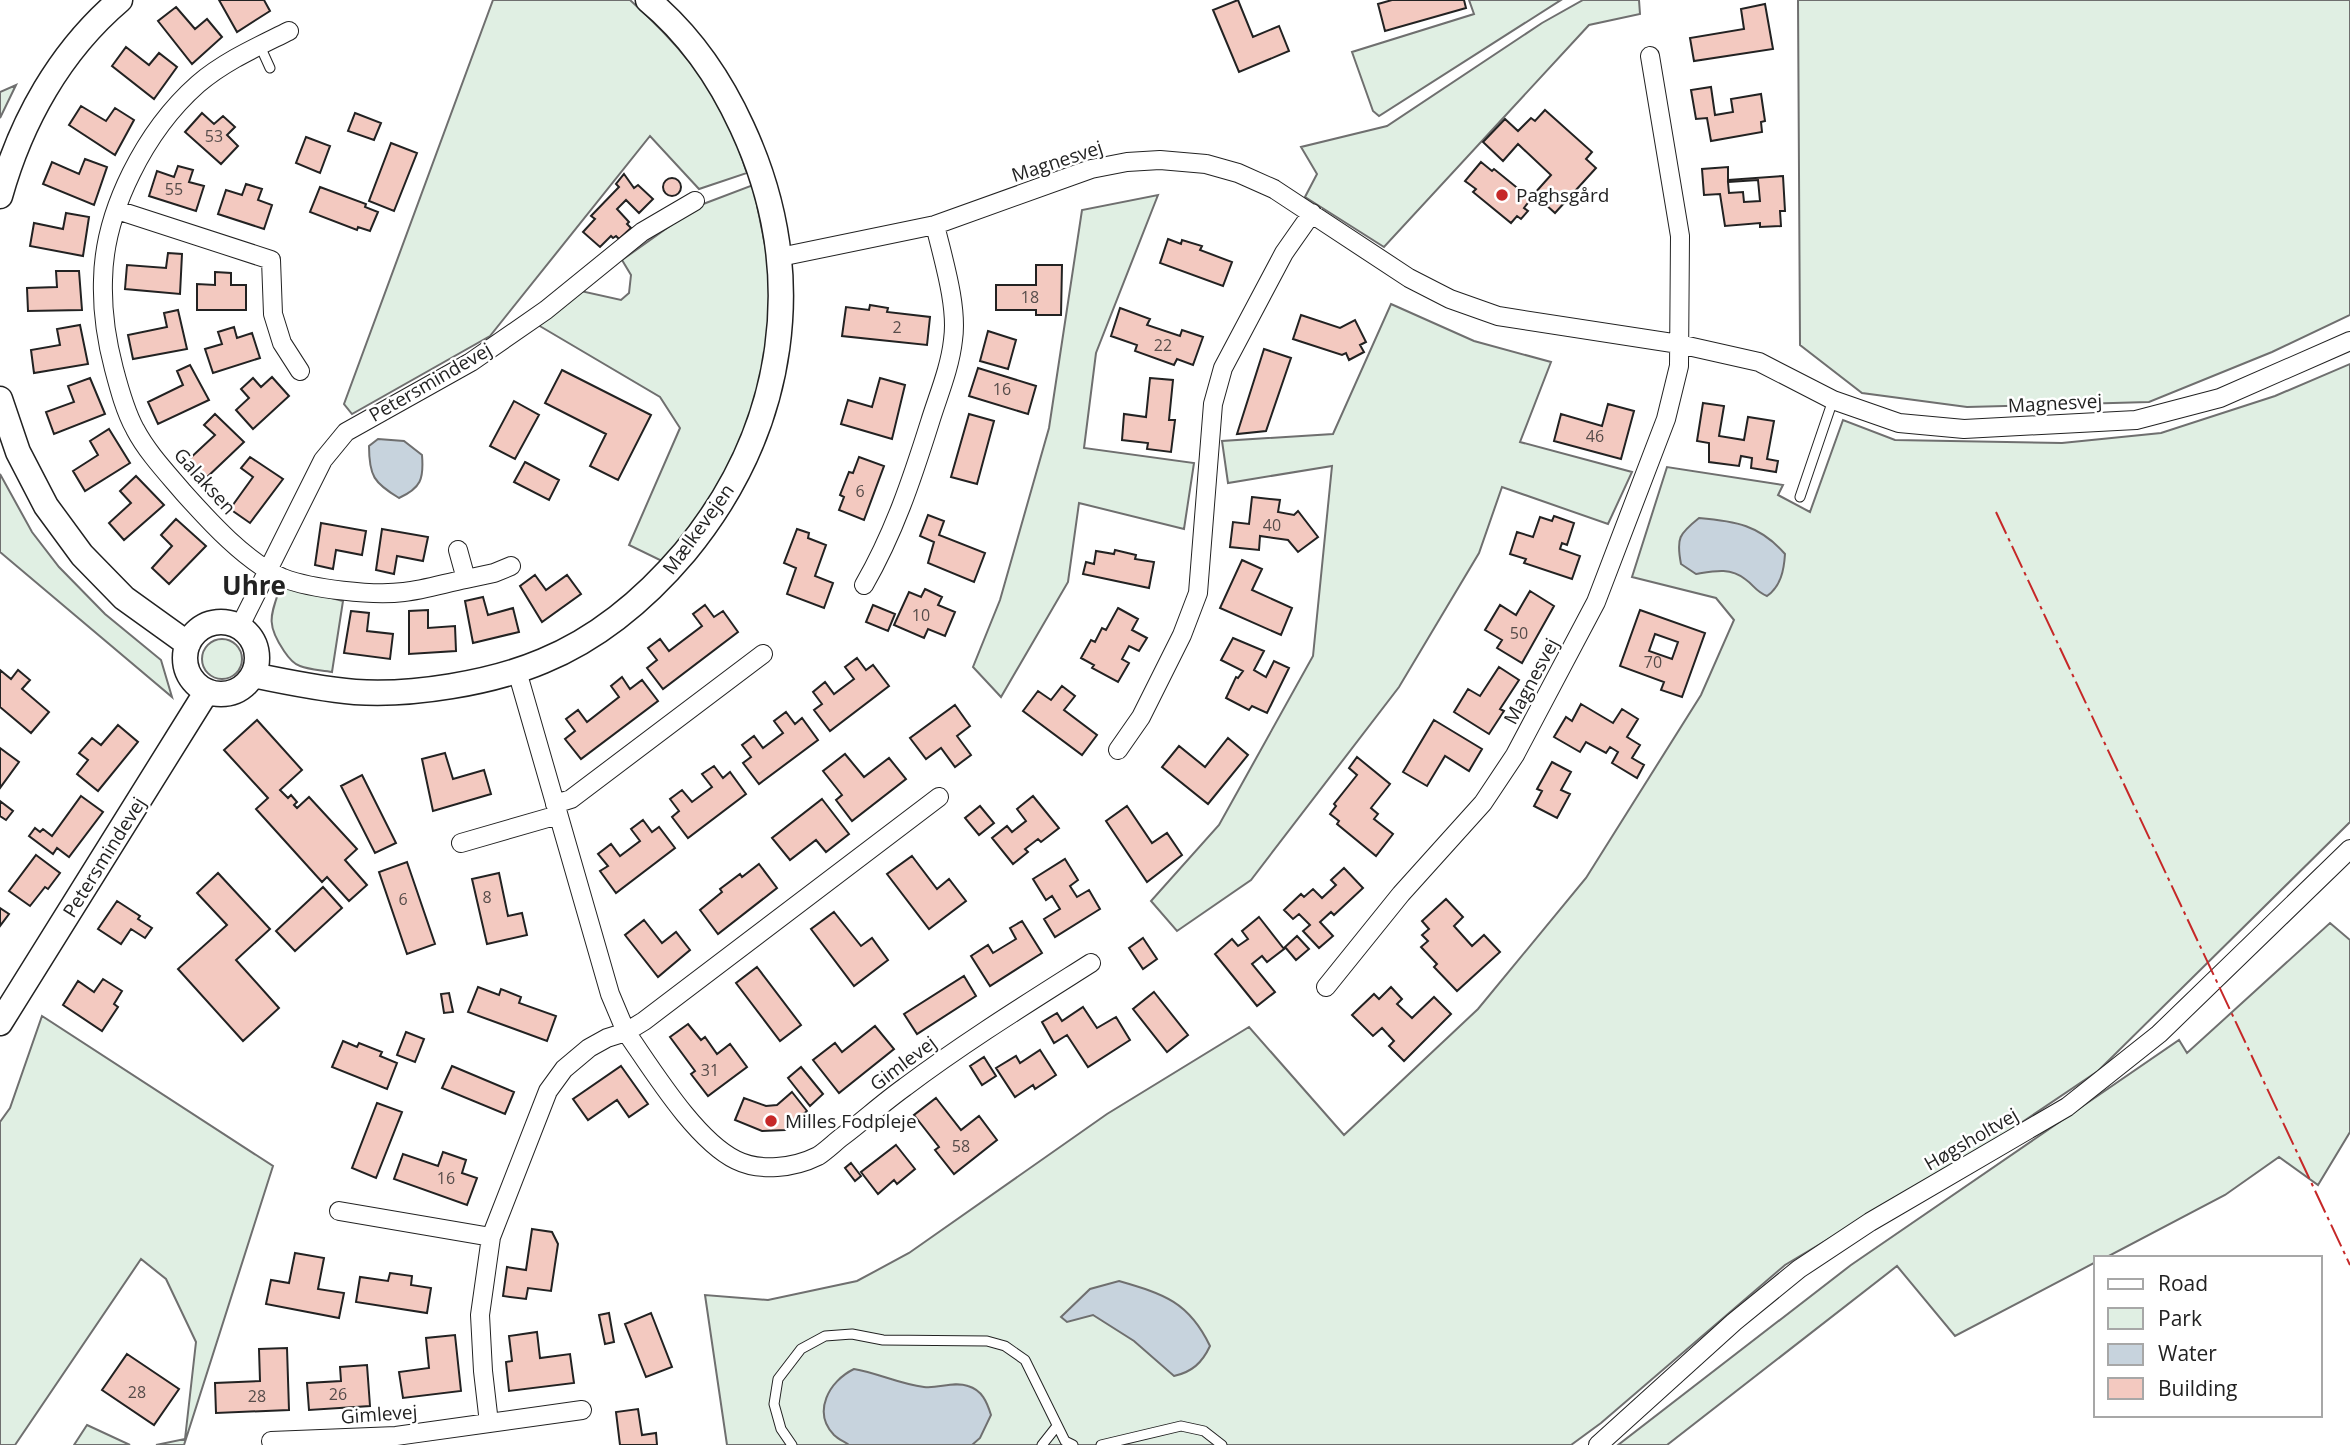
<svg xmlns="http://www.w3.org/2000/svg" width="2350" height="1445" font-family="'Open Sans',sans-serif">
	<rect width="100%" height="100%" fill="#fff"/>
	<!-- green -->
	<path fill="#e0efe3" stroke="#6f6f6f" stroke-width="2" d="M493 0H630C669 35 705 74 729 122 736 138 741 157 747 173L699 189 650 136 490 336 352 414 344 404Z
		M1469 0H1561L1379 116 1373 111 1352 52 1474 14Z
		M1583 0H1639L1640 14 1589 25 1384 247 1305 197 1317 174 1301 147 1387 126 1542 23Z
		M1798 0H2350V315L2272 352 2149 402 1967 407 1862 393 1800 345Z
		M16 85 0 118V92Z
		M753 185 769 265V321L760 388 725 481 664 562 629 545 680 428 660 397 538 325 581 291 621 300 629 293 631 275 622 260 698 206Z
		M1158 195 1096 353 1084 448 1194 463 1184 529 1079 503 1068 582 1001 697 973 667 1000 600 1049 428 1082 210Z
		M1391 304 1474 341 1551 362 1520 442 1632 472 1608 524 1502 487 1479 553 1399 687 1251 880 1177 931 1151 901 1219 825 1313 656 1332 466 1228 483 1222 441 1333 434Z
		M2350 364V822L2098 1071 2003 1135 1785 1265 1601 1423 1571 1445H727L705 1295 768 1300 857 1281 909 1253 1107 1114 1249 1027 1344 1135 1478 1009 1586 878 1701 695 1734 620 1716 598 1632 577 1667 467 1783 485 1778 495 1810 512 1843 420 1895 440 2062 443 2161 433 2275 396Z
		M0 474 32 532 59 567 105 614 161 660 172 697 0 552Z
		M281 585 343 601 332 672C322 670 310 670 300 666 293 664 288 657 284 651 265 623 271 615 281 585Z
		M202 659a20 20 0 1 1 40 0a20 20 0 1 1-40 0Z
		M2330 923 2350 940V1132L2318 1185 2279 1157 2225 1195 2105 1258H2096V1262L1955 1336 1897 1266 1667 1445H1618L1851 1265 2179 1040 2187 1053Z
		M42 1016 273 1166 184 1445H156L185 1439 196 1342 166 1279 141 1259 15 1445H0V1122L10 1108Z
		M87 1425 130 1445H74Z"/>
	<!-- water -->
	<path fill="#c7d3dd" stroke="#6f6f6f" stroke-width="2" d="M378 439 404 441 422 455C424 479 421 488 399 498 374 483 369 476 369 446Z
		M1699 518C1735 521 1760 525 1785 554 1784 570 1781 586 1767 596 1755 591 1755 586 1745 579 1730 567 1714 571 1696 574L1681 564C1676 538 1679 534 1699 518Z
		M1119 1281C1164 1294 1189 1302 1210 1346 1202 1363 1192 1372 1174 1376L1134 1341 1093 1315 1067 1322 1061 1317 1090 1289Z
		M854 1369C878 1373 899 1384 924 1387 938 1389 953 1381 968 1386 982 1390 987 1402 991 1415L980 1438 972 1445H849C845 1442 838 1439 834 1435 812 1412 829 1381 854 1369Z"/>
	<!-- building -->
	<path fill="#f3c9c0" stroke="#222" stroke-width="2" fill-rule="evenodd" d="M219 0H264L270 11 237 32Z
		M1238 0 1253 37 1279 26 1289 51 1239 72 1213 10Z
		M1392 0H1464L1466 8 1385 31 1378 4Z
		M1765 4 1773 49 1694 61 1690 38 1744 29 1741 9Z
		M176 7 195 29 207 19 222 37 192 64 158 21Z
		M126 47 149 65 159 53 177 67 154 99 112 66Z
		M1711 87 1715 115 1733 112 1731 99 1761 94 1765 121 1761 122 1762 132 1711 141 1707 118 1696 119 1691 90Z
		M81 106 106 121 115 108 134 120 115 155 69 125Z
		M1545 110 1592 152 1586 159 1596 168 1555 213 1534 194 1551 175 1518 144 1503 161 1483 142 1505 119 1518 131 1531 118 1535 121Z
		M202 113 214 124 223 116 235 127 227 135 238 146 221 164 185 132Z
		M355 113 381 123 374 140 348 131Z
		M306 137 330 146 320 173 296 163Z
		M391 143 417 153 394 211 369 201Z
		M85 159 107 167 94 205 43 184 52 162 79 174Z
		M1481 162 1492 171 1494 169 1531 199 1524 208 1528 211 1521 219 1517 216 1511 223 1473 192 1476 189 1465 181Z
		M178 166 193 170 189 182 204 186 196 211 149 196 157 171 174 177Z
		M1728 167V180L1783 176 1785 211H1780L1781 226 1760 227V223L1725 226 1720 194 1704 195 1702 169ZM1758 180 1760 201 1744 202 1743 192 1729 193 1728 182Z
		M624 174 634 188 638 185 653 199 639 213 626 200 617 209 629 222 627 224 631 228 619 239 616 236 613 238 611 236 600 247 583 232 595 219 591 216 619 187 616 184Z
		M663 187a9 9 0 1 1 18 0a9 9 0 1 1-18 0Z
		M246 184 262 189 258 200 272 205 264 229 218 214 226 190 242 195Z
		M320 187 366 204 365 207 378 212 370 231 358 227 357 230 310 212Z
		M66 213 89 217 83 256 30 246 34 223 63 229Z
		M1168 239 1181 244 1182 240 1202 246 1200 250 1232 262 1223 286 1160 263Z
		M168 253 182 254 180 294 125 289 127 265 166 268Z
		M1036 265H1062L1061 315H1036V310H996V285H1036Z
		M56 271H79L82 310 28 311 27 288 57 287Z
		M215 272 231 273V285H246V310H197V284L215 285Z
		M870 305 888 308 887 312 930 317 927 345 842 336 846 307 869 310Z
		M1120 308 1150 319 1147 325 1180 336 1182 330 1203 337 1193 365 1177 359 1174 365 1135 351 1137 345 1111 336Z
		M178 310 187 349 133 359 128 335 167 327 164 313Z
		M1301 315 1340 328 1355 320 1366 342 1360 345 1364 352 1349 360 1346 353 1342 355 1293 339Z
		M80 325 88 364 34 373 31 350 60 345 57 329Z
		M234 327 237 338 252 333 260 358 213 373 205 349 222 344 218 332Z
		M988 331 1016 340 1008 369 980 361Z
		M1264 349 1291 358 1266 431 1237 434Z
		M190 365 209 400 158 424 148 402 183 385 177 371Z
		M978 368 1036 386 1028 414 969 396Z
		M562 370 651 415 618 480 590 466 606 434 545 403Z
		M272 377 289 396 253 429 236 410 249 398 241 389 253 378 261 387Z
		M90 378 105 414 54 434 46 412 74 402 68 386Z
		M880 378 905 385 892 439 841 424 848 400 872 407Z
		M1150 378 1173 380 1169 420H1175L1171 452 1147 449 1148 443 1122 440 1124 414 1146 417Z
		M514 401 539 415 515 459 490 446Z
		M1703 403 1724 406 1719 436 1744 440 1748 417 1774 421 1767 459 1778 461 1776 472 1751 468 1752 458 1741 456 1739 466 1709 462V443L1697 441Z
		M1608 404 1634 411 1621 459 1554 441 1561 414 1602 426Z
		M215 414 244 442 204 480 186 462 215 435 204 425Z
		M969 414 994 421 977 484 951 477Z
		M109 429 130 463 85 491 73 471 98 455 90 441Z
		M250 457 283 479 250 523 230 509 253 477 241 468Z
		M859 457 884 466 864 520 839 510 844 497 840 495 849 472 853 473Z
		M525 462 559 480 549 500 514 482Z
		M136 476 164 505 124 540 109 523 131 503 120 491Z
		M1252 497 1280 500 1278 512 1294 515 1298 511 1318 537 1298 552 1288 540 1260 536 1259 550 1230 547 1233 522 1249 524Z
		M928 515 944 521 939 535 985 553 974 582 928 563 934 542 920 536Z
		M1554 516 1574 523 1567 545 1562 543 1560 549 1580 556 1572 579 1524 563 1526 559 1510 554 1517 532 1533 537 1540 517 1552 521Z
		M176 519 206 546 169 584 152 568 172 546 161 535Z
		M321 523 366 531 362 555 336 550 333 569 315 565Z
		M382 529 428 537 423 561 397 556 394 574 376 570Z
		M797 529 809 533 808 538 826 545 815 576 833 583 824 608 787 594 796 568 784 563Z
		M1115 550 1136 555 1135 559 1154 562 1149 588 1083 574 1086 562 1094 564 1096 551 1114 554Z
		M1242 560 1262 569 1252 590 1292 608 1281 635 1220 608Z
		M535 575 546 590 567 575 581 594 542 622 520 586Z
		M925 589 942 597 938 605 955 612 945 636 928 629 924 638 894 625 909 592 921 597Z
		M1530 591 1554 606 1522 663 1497 648 1502 640 1485 630 1500 605 1516 615Z
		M483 597 488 615 513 608 519 632 473 643 465 601Z
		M705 605 714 617 723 611 738 632 663 689 647 668 657 660 648 648 660 639 669 651 702 626 693 614Z
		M873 605 895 614 888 631 866 622Z
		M1118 608 1138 619 1132 630 1147 638 1139 651 1129 646 1122 659 1129 663 1118 682 1092 668 1094 665 1081 658 1091 640 1095 642 1102 628 1106 630Z
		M428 610V628L455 626 456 651 409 654V611Z
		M1640 610 1705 633 1682 697 1661 690 1664 682 1620 666ZM1655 634 1678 642 1672 659 1649 651Z
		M351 611 369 613 367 631 393 634 390 659 344 653Z
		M1233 638 1264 651 1254 670 1266 677 1274 661 1289 668 1267 713 1252 706 1249 710 1226 698 1236 677 1238 678 1243 671 1221 660Z
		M857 658 866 670 873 665 889 686 830 731 814 710 822 704 813 692 825 682 834 694 854 679 845 667Z
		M1499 667 1519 680 1500 709 1504 711 1489 734 1454 712 1468 689 1480 696Z
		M0 670 11 679 18 670 30 680 22 689 49 712 31 733 0 707Z
		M622 677 630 689 642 680 658 701 581 759 565 739 575 731 566 719 578 710 587 722 619 697 611 686Z
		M1062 686 1075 696 1064 710 1097 735 1082 755 1023 711 1038 691 1051 700Z
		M1581 704 1613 723 1622 709 1638 719 1627 737 1640 745 1632 758 1644 765 1637 778 1612 763 1618 752 1610 747 1606 753 1586 742 1580 752 1554 737 1566 717 1572 721Z
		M955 705 970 726 957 736 971 755 955 767 941 748 926 759 910 738Z
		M786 712 795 724 802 718 818 740 759 784 743 763 751 757 742 745 754 736 763 748 783 733 774 721Z
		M257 720 302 770 280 790 288 798 291 795 297 802 294 805 297 808 309 797 357 849 345 860 367 885 349 901 327 877 322 882 256 809 268 798 224 750Z
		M1434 720 1482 749 1469 771 1445 756 1427 786 1403 772Z
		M118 725 138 742 98 791 77 774 88 760 79 753 92 738 101 745Z
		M1228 738 1248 755 1208 804 1162 767 1179 746 1205 767Z
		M0 748 19 762 0 788Z
		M445 753 453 779 484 770 491 794 433 811 422 759Z
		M845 754 864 777 889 758 906 779 852 821 836 800 842 795 823 771Z
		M1357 757 1390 784 1371 808 1378 814 1374 819 1393 834 1376 856 1337 824 1339 821 1330 814 1336 806 1334 804 1357 775 1349 768Z
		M1552 762 1571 772 1561 790 1570 794 1557 818 1534 806 1542 791 1537 789Z
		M714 766 723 778 730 772 746 794 688 838 672 817 679 811 670 799 682 790 692 802 712 787 702 774Z
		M362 775 396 843 375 853 341 786Z
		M81 796 103 812 69 857 57 848 53 854 29 836 35 828 40 832 43 829 52 836Z
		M1033 796 1059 828 1041 842 1038 839 1025 849 1028 852 1013 864 992 838 1007 826 1012 832 1026 821 1017 809Z
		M822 799 849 834 826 852 816 840 790 860 772 838Z
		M0 801 13 811 6 820 0 816Z
		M980 806 994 823 979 835 965 818Z
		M1127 806 1152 843 1167 833 1182 855 1147 882 1106 821Z
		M643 820 652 832 659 827 675 848 616 893 600 871 608 866 598 854 611 844 620 856 640 841 631 829Z
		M36 855 60 873 48 889 45 887 30 906 9 891Z
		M912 856 937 889 949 879 966 901 929 929 887 874Z
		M1065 859 1078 880 1070 886 1077 897 1089 890 1100 909 1055 937 1044 919 1060 909 1052 896 1046 900 1033 879Z
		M407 862 435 944 407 954 379 872Z
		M759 864 777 888 718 934 700 910 722 892 720 889 740 874 742 877Z
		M1344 868 1363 888 1334 915 1331 912 1320 922 1333 936 1319 948 1303 931 1310 925 1299 914 1293 919 1284 910 1301 894 1304 897 1313 889 1322 898 1336 885 1331 880Z
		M218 873 270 929 236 960 279 1008 243 1041 178 969 227 925 197 893Z
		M499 873 508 916 522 913 527 935 487 944 472 879Z
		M323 887 342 908 295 951 276 931Z
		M1446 899 1463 917 1454 926 1472 946 1484 935 1500 952 1457 991 1434 967 1437 964 1421 947 1428 941 1422 935 1429 929 1422 921Z
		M117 901 140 916 138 919 152 928 145 938 131 929 121 944 98 929Z
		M0 908 9 914 0 926Z
		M834 912 861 946 872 938 888 960 854 986 811 929Z
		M1259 917 1284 949 1267 962 1262 956 1252 964 1275 992 1257 1006 1215 954 1232 939 1238 946 1248 939 1242 931Z
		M644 920 662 943 676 932 690 950 658 977 625 935Z
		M1022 921 1042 953 990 986 971 956 988 945 993 953 1016 939 1010 928Z
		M1297 936 1309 949 1296 960 1285 947Z
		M1143 938 1157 959 1143 969 1129 948Z
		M757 967 801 1025 780 1041 736 983Z
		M964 976 976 996 917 1034 904 1014Z
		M103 979 122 991 114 1004 118 1007 102 1031 63 1005 78 981 94 992Z
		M478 987 499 995 501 989 521 997 519 1003 556 1016 547 1041 468 1012Z
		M1391 987 1402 999 1397 1004 1412 1018 1434 997 1451 1014 1404 1061 1389 1046 1394 1041 1382 1028 1373 1036 1352 1015 1374 994 1379 999Z
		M1154 992 1188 1035 1167 1052 1133 1009Z
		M449 993 453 1012 444 1013 441 994Z
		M1083 1007 1097 1028 1116 1017 1130 1040 1088 1067 1067 1035 1054 1043 1042 1022 1057 1013 1062 1021Z
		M688 1024 701 1040 705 1037 717 1054 730 1044 747 1067 708 1096 691 1074 695 1071 670 1037Z
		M875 1026 894 1049 839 1093 813 1060 835 1043 842 1052Z
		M406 1032 424 1039 415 1062 397 1055Z
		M343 1041 357 1047 359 1043 382 1052 380 1056 397 1063 387 1089 332 1067Z
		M1040 1050 1056 1075 1035 1089 1033 1085 1015 1097 996 1068 1016 1056 1020 1063Z
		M984 1057 996 1076 982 1085 970 1066Z
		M452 1066 514 1092 505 1114 442 1088Z
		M621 1066 648 1104 629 1117 617 1100 588 1120 573 1099Z
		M801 1067 823 1094 810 1106 788 1078Z
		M792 1092 807 1111 785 1130 762 1131 735 1120 744 1098 766 1106 777 1105Z
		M936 1098 961 1130 979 1116 997 1140 954 1174 935 1150 939 1147 914 1115Z
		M377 1103 402 1112 376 1178 352 1168Z
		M896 1145 915 1169 897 1184 894 1180 878 1194 861 1172Z
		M443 1152 466 1160 462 1173 477 1178 467 1205 394 1179 403 1154 438 1166Z
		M851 1163 861 1176 855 1181 845 1168Z
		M532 1229 552 1232 558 1244 551 1291 528 1288 526 1299 503 1296 507 1267 526 1270Z
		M295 1253 324 1258 318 1289 344 1293 339 1318 266 1304 271 1280 289 1283Z
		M390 1273 412 1276 411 1285 431 1288 427 1313 356 1302 360 1277 388 1281Z
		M609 1313 614 1342 605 1344 599 1315Z
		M651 1313 672 1367 646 1377 625 1324Z
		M537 1332 540 1358 570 1354 574 1383 509 1391 506 1362 512 1361 509 1336Z
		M455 1335 461 1391 403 1398 399 1372 429 1368 426 1338Z
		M287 1348 289 1410 216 1413 215 1383 260 1381 259 1349Z
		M127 1354 179 1389 154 1425 102 1390Z
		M367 1365 370 1406 309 1410 307 1383 341 1381 340 1367Z
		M638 1409 642 1435 656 1433 657 1445H620L616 1412Z"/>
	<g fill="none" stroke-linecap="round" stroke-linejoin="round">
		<!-- lane casing -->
		<g stroke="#222" stroke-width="11">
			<path id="lane" d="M260 46 270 68
				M1800 497 1833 400
				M792 1445 781 1429 774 1404 778 1379 801 1349 825 1336 852 1334 883 1340 987 1341 1005 1346 1025 1360 1065 1441 1073 1445
				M1042 1445 1057 1426
				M1101 1445 1181 1426 1204 1431 1222 1445"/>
		</g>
		<!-- street casing -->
		<g stroke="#222" stroke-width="20">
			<path id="street" d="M289 31C257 47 225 61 198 84 146 130 104 210 103 280 102 310 106 339 114 369 119 388 125 411 135 429 147 452 166 472 183 492 209 521 247 563 283 578 312 589 373 596 404 592 424 590 446 583 466 579L458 550
				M117 210 271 260 273 314 282 343 300 371
				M780 257 935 225 1091 169 1127 162 1160 160 1206 164 1238 173 1274 189 1409 278 1450 299 1498 316 1679 344 1759 362 1833 400 1899 423 1964 429 2136 420 2220 398 2350 341
				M466 579 494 573 511 566
				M864 585C894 533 912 479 930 422 938 396 950 368 953 340 958 306 943 259 935 225
				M239 628 323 460 346 432 471 362 546 310 642 232 695 201
				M517 671 610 994 626 1032 607 1038 589 1048 564 1069 548 1091 491 1237 480 1315 483 1371 489 1423 582 1410
				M1118 750 1141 717 1182 635 1198 593 1213 404 1223 368 1284 253 1312 213
				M939 797 644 1021 626 1032C652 1069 695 1140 736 1160 760 1172 794 1168 818 1156 826 1151 835 1142 843 1136 864 1120 884 1102 905 1087 965 1042 1028 1003 1091 963
				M555 804 571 799 763 654
				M461 843 558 815
				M1326 987 1401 894 1483 803 1515 755 1596 602 1666 419 1679 366 1680 236 1650 56
				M339 1211 491 1237
				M271 1441 396 1436 489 1423
				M1598 1445 1734 1322 1799 1269 1870 1222 2067 1107 2159 1034 2350 849"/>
		</g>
		<!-- secondary casing -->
		<g stroke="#222" stroke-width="27">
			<path id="secondary" d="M0 196C21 121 60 51 120 0
				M0 399 18 452 46 506 82 555 124 598 188 644
				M185 658a36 36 0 1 1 72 0a36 36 0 1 1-72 0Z
				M253 675C286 682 321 689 355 692 412 696 491 683 543 661 599 638 646 598 685 552 787 428 810 273 742 127 720 79 689 34 648 0
				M0 1023 207 691"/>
		</g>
		<!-- lane -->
		<use href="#lane" stroke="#fff" stroke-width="9"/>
		<!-- street -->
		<use href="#street" stroke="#fff" stroke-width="18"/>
		<!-- secondary -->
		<use href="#secondary" stroke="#fff" stroke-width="24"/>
		<!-- power -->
		<path stroke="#c62828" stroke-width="2" stroke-dasharray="24 5 3.5 5" stroke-linecap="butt" d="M1996 512 2350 1265"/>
	</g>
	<!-- markers -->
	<g fill="#c62828" stroke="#fff" stroke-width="2.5">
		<circle cx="1502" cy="195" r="7"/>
		<circle cx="771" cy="1121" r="7"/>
	</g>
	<g text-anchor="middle" stroke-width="5" stroke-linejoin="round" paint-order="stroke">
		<!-- number labels -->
		<g font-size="16" fill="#564c4a">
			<text x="214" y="142">53</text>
			<text x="174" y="195">55</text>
			<text x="1030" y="303">18</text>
			<text x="897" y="333">2</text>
			<text x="1163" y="351">22</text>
			<text x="1002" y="395">16</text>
			<text x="1595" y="442">46</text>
			<text x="860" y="497">6</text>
			<text x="1272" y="531">40</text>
			<text x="921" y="621">10</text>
			<text x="1519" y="639">50</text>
			<text x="1653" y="668">70</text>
			<text x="487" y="903">8</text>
			<text x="403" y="905">6</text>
			<text x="710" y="1076">31</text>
			<text x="961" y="1152">58</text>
			<text x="446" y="1184">16</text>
			<text x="137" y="1398">28</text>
			<text x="338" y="1400">26</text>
			<text x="257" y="1402">28</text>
		</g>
		<!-- street labels -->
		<g font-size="19" fill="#222" stroke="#fff">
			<text transform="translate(1057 161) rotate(-18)" y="7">Magnesvej</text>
			<text transform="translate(430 382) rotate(-30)" y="7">Petersmindevej</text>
			<text transform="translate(2055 403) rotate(-3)" y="7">Magnesvej</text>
			<text transform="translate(205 481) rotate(48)" y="7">Galaksen</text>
			<text transform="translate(698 529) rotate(-54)" y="7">Mælkevejen</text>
			<text transform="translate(1531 681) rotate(-62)" y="7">Magnesvej</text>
			<text transform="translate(104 857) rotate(-58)" y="7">Petersmindevej</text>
			<text transform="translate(903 1063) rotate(-37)" y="7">Gimlevej</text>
			<text transform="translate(1971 1139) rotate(-30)" y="7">Høgsholtvej</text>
			<text transform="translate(379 1414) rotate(-4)" y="7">Gimlevej</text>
		</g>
		<!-- poi labels -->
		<g font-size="19" fill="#222" stroke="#fff" text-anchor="start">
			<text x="1516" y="202">Paghsgård</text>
			<text x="785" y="1128">Milles Fodpleje</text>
		</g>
		<!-- district labels -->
		<g font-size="26" font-weight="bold" fill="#222" stroke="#fff">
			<text x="254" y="595">Uhre</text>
		</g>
	</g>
	<!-- legend -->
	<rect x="2094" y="1256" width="228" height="161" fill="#ffffff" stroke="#a7a7a7" stroke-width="2"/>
	<rect x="2108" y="1279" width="35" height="10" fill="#ffffff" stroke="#a7a7a7" stroke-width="2"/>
	<text x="2158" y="1291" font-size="21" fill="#222222">Road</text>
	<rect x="2108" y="1308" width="35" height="21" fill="#e0efe3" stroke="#a7a7a7" stroke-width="2"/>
	<text x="2158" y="1326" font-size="21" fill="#222222">Park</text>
	<rect x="2108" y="1344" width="35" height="21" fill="#c7d3dd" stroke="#a7a7a7" stroke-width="2"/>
	<text x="2158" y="1361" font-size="21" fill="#222222">Water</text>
	<rect x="2108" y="1378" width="35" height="21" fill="#f3c9c0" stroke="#a7a7a7" stroke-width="2"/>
	<text x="2158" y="1396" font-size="21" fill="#222222">Building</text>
</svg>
